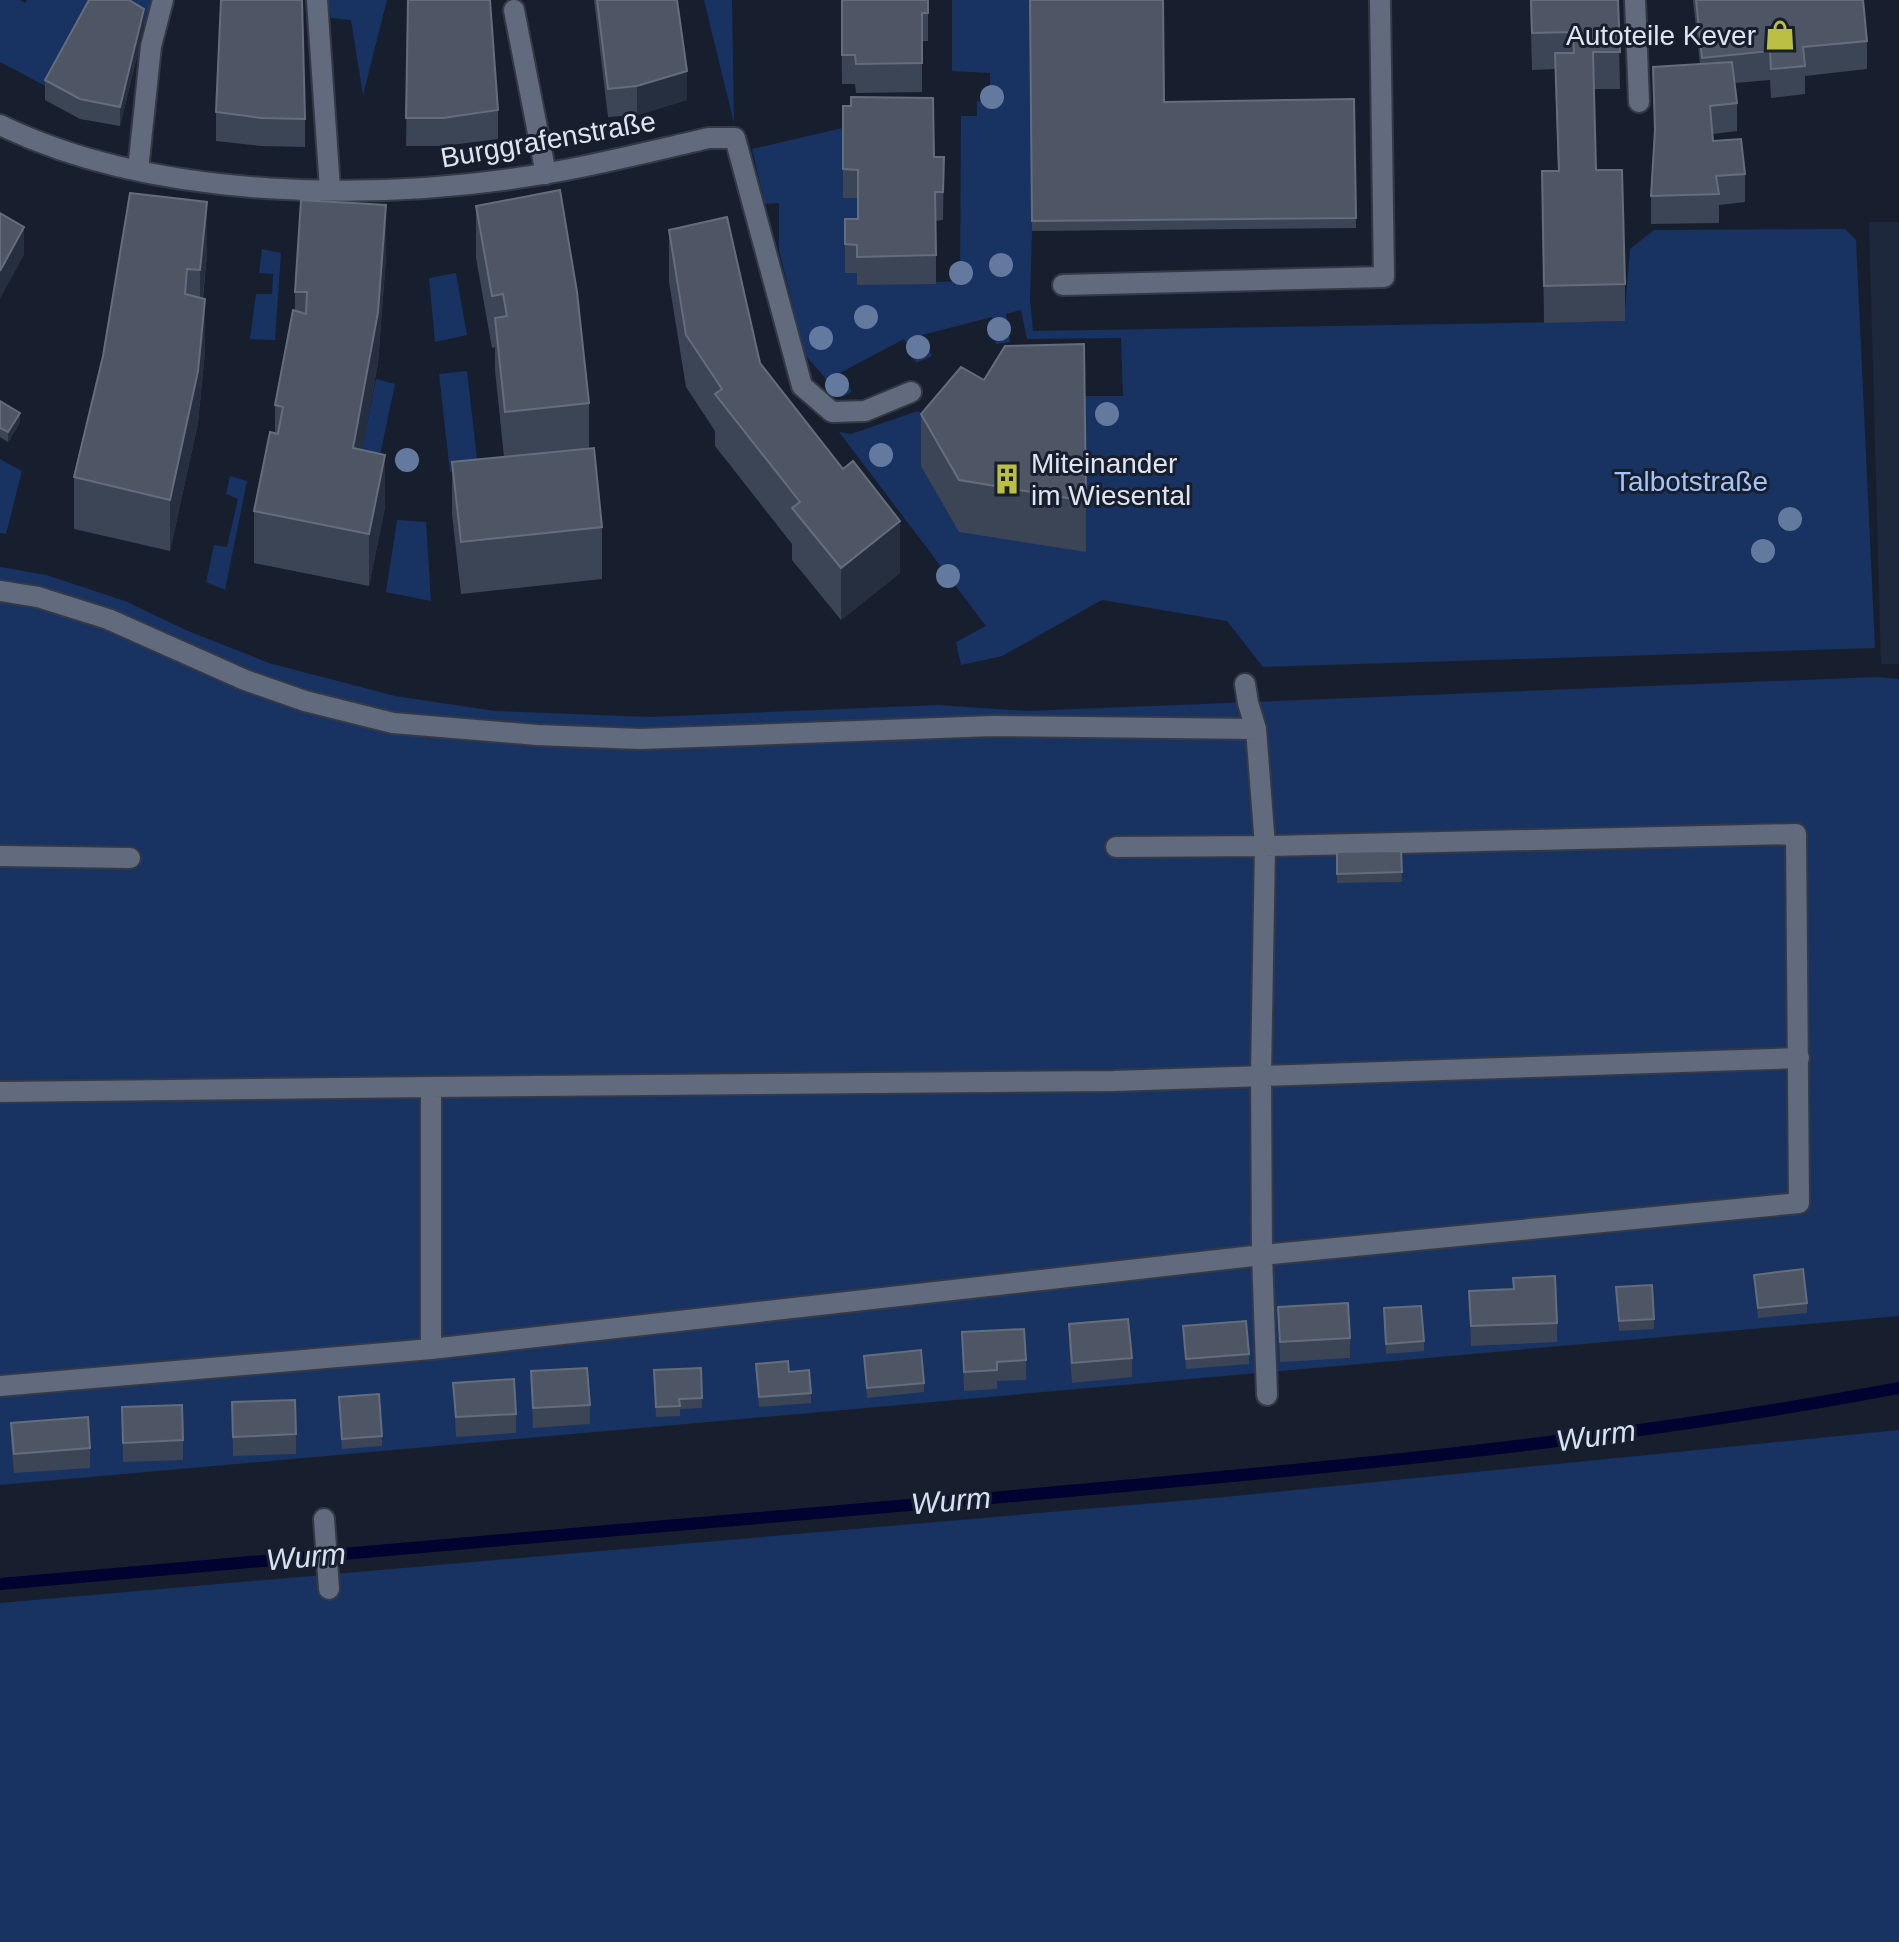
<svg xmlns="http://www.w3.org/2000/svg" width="1899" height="1942" font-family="Arial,sans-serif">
	<rect width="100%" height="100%" fill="#171f2e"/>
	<!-- built -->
	<path fill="#1d283c" d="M1869 222H1899V664H1881Z"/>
	<!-- green -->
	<path fill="#183262" d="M0 0H20L25 3 27 0H152L144 28 51 89 0 62Z
		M328 0H387L363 95 351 20 331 18Z
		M704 0H732L734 123Z
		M952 0H1029L1032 231 1030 299 1033 331 1624 321 1630 249 1654 230 1845 229 1856 240 1875 648 1263 667 1227 621 1102 600 1002 656 961 665 956 642 986 626 839 432 851 434 918 411 949 433 1084 396H1123L1121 338 1027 339 1021 310 1006 314 1010 342 996 344 992 317 922 335 932 356 916 363 904 339 840 373 852 391 844 396 834 392 822 374 805 355 779 250V203L765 204 752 149 851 126 843 135V197L858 198 857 285 960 281 961 116H977V101L990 102V73L952 71Z
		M262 249 281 253 275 340 250 339 256 294H272L273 274 259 273Z
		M456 273 467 335 435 342 429 278Z
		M467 371 478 468 450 472 439 374Z
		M376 379 395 384 376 474 358 470Z
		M0 459 22 471 6 534 0 533Z
		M230 476 247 481 225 590 206 582 214 545 227 547 238 499 226 494Z
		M397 520 426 522 431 601 386 592Z
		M0 567 46 575 125 601 188 631 269 663 395 696 495 711 650 717 938 705 1026 711 1876 677 1899 679V1316L0 1485Z
		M1899 1430V1942H0V1603L1225 1497Z"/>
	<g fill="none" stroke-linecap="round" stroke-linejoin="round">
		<!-- stream -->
		<path stroke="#00022f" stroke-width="12" d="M0 1584C319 1556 637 1528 956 1501 1272 1473 1587 1447 1899 1388"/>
		<!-- minor casing -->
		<g stroke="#343946" stroke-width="24">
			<path id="minor" d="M317 0 330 189
				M1635 0 1639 102
				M514 10 546 174
				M0 125C157 201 379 202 549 173 602 164 656 150 709 138H735L802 386 832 412 865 411 911 392
				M138 170 151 46 163 0
				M1063 285 1384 277 1380 0
				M0 591 38 597 108 619 245 680 305 701 393 723 537 735 640 739 993 726 1256 729
				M1245 684 1248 703 1256 729 1265 846 1261 1075 1262 1255 1267 1395
				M0 856 130 858
				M0 1092 431 1087
				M431 1349V1087L1114 1081 1799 1058
				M0 1386 431 1349 1262 1255 1799 1203 1796 834 1265 846 1116 847
				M324 1519 329 1589"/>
		</g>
		<!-- minor -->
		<use href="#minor" stroke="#616b7d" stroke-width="20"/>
	</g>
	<!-- trees -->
	<g fill="#63799e">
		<circle cx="992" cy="97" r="12"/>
		<circle cx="1001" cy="265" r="12"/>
		<circle cx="961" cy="273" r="12"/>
		<circle cx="866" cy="317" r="12"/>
		<circle cx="999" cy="329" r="12"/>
		<circle cx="821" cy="338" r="12"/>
		<circle cx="918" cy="347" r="12"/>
		<circle cx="837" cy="385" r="12"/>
		<circle cx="1107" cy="414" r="12"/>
		<circle cx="881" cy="455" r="12"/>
		<circle cx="407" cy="460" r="12"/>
		<circle cx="1790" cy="519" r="12"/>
		<circle cx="1763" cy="551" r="12"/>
		<circle cx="948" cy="576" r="12"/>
	</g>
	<!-- wall -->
	<path fill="#3c4556" d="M408 0 498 110V139L443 146H406Z
		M594 0H677L687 100 637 115 608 117Z
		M841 0H928V41H922V92L856 93 855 84H842Z
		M1029 0 1164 102 1354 99 1356 228 1032 231Z
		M1530 0H1618L1620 89H1594L1596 170 1625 284V321L1544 323 1542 171H1558L1555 69 1532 70Z
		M1693 0H1863L1867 41V69L1805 76V94L1771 98 1770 80 1735 83 1737 103V131L1713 134V141L1745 174V202L1719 205V223L1651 224V196L1655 139 1653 67 1700 64Z
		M144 28 120 126 80 119 45 100V80Z
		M843 106 934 157H944L943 220 936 221V284L857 285V273H845V219H858V198H843Z
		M216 112 305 119V147L261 146 216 141Z
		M130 193 207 254 203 298 205 351 198 423 170 551 74 529V477L103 356Z
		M476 206 589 403V448L602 527V579L461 594 452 514V462L504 457 495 370V347L492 348 476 258Z
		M669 230 760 363 900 573 841 620 792 560V544L715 446V431L686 387 669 282Z
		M386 257 378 363 362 450 385 507 369 586 254 563V511L275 433V405L295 311V292Z
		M0 401 20 423 8 442 0 437Z
		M921 414 1086 501V552L959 532 921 466Z
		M1401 851 1402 882 1337 883V852Z
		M1754 1275 1807 1303V1313L1758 1318Z
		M1616 1287 1654 1319V1329L1619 1331Z
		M1513 1289 1557 1323V1342L1471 1346 1469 1291Z
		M1278 1307 1350 1338V1358L1280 1362Z
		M1384 1308 1424 1341V1351L1386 1354Z
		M1069 1324 1132 1358V1377L1072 1383 1069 1344Z
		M1183 1326 1249 1354V1364L1186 1369Z
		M962 1332 1026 1360V1380L997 1381V1389L964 1391Z
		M864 1356 924 1383V1392L867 1398Z
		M756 1364 789 1372 811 1393V1403L759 1407Z
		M701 1368 702 1408 680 1409V1416L656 1417 654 1380Z
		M531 1371 590 1405V1424L533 1428Z
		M453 1383 516 1414V1433L456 1437Z
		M339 1397 382 1436V1446L342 1449Z
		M232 1402 296 1434V1454L233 1456Z
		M122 1407 183 1440V1460L123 1462Z
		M11 1423 90 1448V1468L14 1473 11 1442Z"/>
	<!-- shaded-wall -->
	<path fill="#262f3f" d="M144 9V28L120 126V107Z
		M687 71V100L637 115V86Z
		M207 202V254L200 321V270Z
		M386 205V257L378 363 353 500V448Z
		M24 227V255L0 299V271Z
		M205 299V351L198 423 170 551V500Z
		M20 413V423L8 442V432Z
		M385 455V507L369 586V534Z
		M900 521V573L841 620V568Z"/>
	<!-- building -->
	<path fill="#4e5666" stroke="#646d7c" stroke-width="2" d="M89 0H129L144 9 120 107 80 99 45 80Z
		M221 0H302L305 119 261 118 216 112Z
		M408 0H490L498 110 443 118H406Z
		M597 0H677L687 71 637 86 608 89Z
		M842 0H928V13H922V63L856 64 855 55H842Z
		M1030 0H1163L1164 102 1354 99 1356 218 1032 221Z
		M1531 0H1618L1620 52H1593L1596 170H1622L1625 284 1544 286 1542 171H1559L1555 53H1574L1573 32 1532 33Z
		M1696 0H1863L1867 41 1803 47 1805 66 1771 69 1770 51 1702 58Z
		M1732 62 1737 103 1710 106 1713 141 1741 139 1745 174 1716 176 1719 194 1651 196 1655 130 1653 67Z
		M851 97 933 98 934 157H944L943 192H935L936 255 857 257V245L845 244V219H858V170L843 169V106H851Z
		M560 190 577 292 589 403 505 412 495 318 507 316 503 294 492 296 476 206Z
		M130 193 207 202 200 270 187 269 185 294 205 299 198 371 170 500 74 477 103 356Z
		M301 200 386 205 378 312 353 448 385 455 369 534 254 511 270 432 278 434 279 428 283 407 275 405 293 310 306 314 307 292H295Z
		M0 213 24 227 0 271Z
		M727 217 760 363 843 469 853 461 900 521 841 568 792 508 800 502 715 394 722 389 686 335 669 230Z
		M1084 344 1086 501 959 480 921 414 961 367 984 380 1005 346Z
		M0 401 20 413 8 432 0 428Z
		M594 448 602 527 461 542 452 462Z
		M1401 851 1402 872 1337 874V852Z
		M1803 1269 1807 1303 1758 1308 1754 1275Z
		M1555 1276 1557 1323 1471 1326 1469 1291 1514 1289 1513 1278Z
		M1652 1285 1654 1319 1619 1321 1616 1287Z
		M1348 1303 1350 1338 1280 1342 1278 1307Z
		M1421 1306 1424 1341 1386 1344 1384 1308Z
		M1128 1319 1132 1358 1072 1363 1069 1324Z
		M1246 1321 1249 1354 1186 1359 1183 1326Z
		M1024 1329 1026 1360 997 1362V1370L964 1372 962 1332Z
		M921 1350 924 1383 867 1388 864 1356Z
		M788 1361 789 1372 809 1370 811 1393 759 1397 756 1364Z
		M587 1368 590 1405 533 1408 531 1371Z
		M701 1368 702 1398 679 1399 680 1406 656 1407 654 1370Z
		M514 1379 516 1414 456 1417 453 1383Z
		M379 1394 382 1436 342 1439 339 1397Z
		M295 1400 296 1434 233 1437 232 1402Z
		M182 1405 183 1440 123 1443 122 1407Z
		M88 1417 90 1448 14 1454 11 1423Z"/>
	<!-- icons -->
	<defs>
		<g id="shop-bare" transform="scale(2.4)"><path d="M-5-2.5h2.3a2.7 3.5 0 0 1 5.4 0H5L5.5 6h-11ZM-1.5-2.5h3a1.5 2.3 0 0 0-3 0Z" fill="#bbc045" stroke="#171f2e" stroke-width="2.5" paint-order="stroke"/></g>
		<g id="building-bare" transform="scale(2.4)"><path d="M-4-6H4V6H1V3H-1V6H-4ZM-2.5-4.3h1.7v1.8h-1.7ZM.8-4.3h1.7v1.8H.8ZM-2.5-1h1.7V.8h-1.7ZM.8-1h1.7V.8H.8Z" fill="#bbc045" stroke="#171f2e" stroke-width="2.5" paint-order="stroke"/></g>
	</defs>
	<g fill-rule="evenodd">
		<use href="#shop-bare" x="1780" y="35"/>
		<use href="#building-bare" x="1007" y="479"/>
	</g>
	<g text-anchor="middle" stroke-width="6" stroke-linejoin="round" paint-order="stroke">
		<!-- poi labels -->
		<g font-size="28" fill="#dfe5ef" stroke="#171f2e" text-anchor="end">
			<text x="1756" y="45">Autoteile Kever</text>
			<text x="1031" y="473" text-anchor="start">Miteinander<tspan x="1031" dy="32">im Wiesental</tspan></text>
		</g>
		<!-- street labels -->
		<g font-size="28" fill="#dfe5ef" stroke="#171f2e">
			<text transform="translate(548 139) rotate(-10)" y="10">Burggrafenstraße</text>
		</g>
		<!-- park labels -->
		<g font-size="28" fill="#a2c2fa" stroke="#171f2e">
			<text x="1691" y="491">Talbotstraße</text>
		</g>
		<!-- water labels -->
		<g font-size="30" font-style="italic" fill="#d6e1f4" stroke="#171f2e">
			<text transform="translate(1596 1436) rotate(-8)" y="10">Wurm</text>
			<text transform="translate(951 1501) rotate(-5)" y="10">Wurm</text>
			<text transform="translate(306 1557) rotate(-5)" y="10">Wurm</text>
		</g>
	</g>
</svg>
